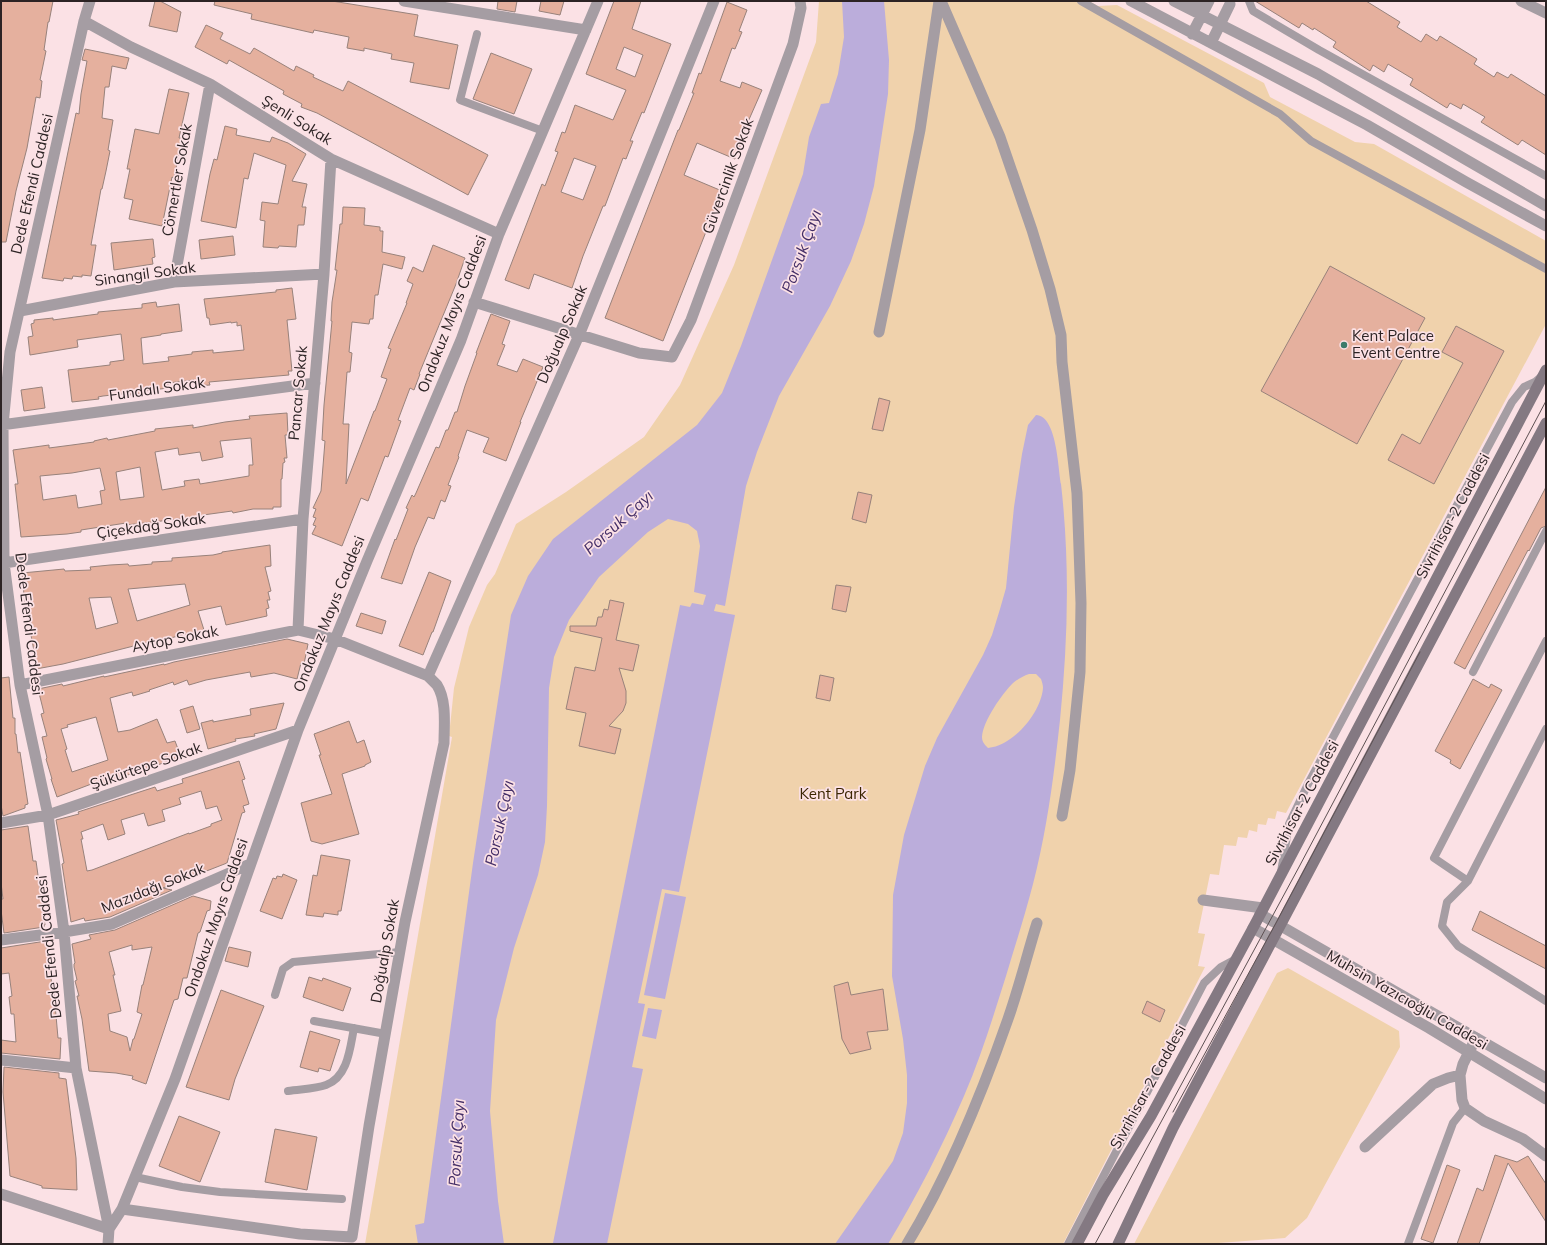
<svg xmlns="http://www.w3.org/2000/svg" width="1547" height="1245" font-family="Mulish,sans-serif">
	<rect width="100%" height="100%" fill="#fbe1e5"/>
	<!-- green -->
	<path fill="#f0d2ac" d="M819 1H1089L1098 6 1117 5 1264 83 1270 97 1355 142 1374 144 1546 241V324L1286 813 1277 811 1275 819 1268 818 1266 825 1258 824 1257 832 1249 830 1247 838 1238 837 1236 846 1224 845 1219 875 1210 874 1198 933 1205 934 1198 966 1205 967 1063 1244H365L452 737 449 736 454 688 469 627 487 585 495 574 516 524 566 492 644 437 680 385 734 265 816 42Z
		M1288 968 1399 1031 1400 1047 1307 1218 1285 1238 1205 1244H1134L1277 973Z"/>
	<!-- water -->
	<path fill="#bbaddb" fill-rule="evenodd" d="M842 1H884L889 60 888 94 874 186 864 224 851 261 830 306 779 396 757 452 746 486 725 606 716 604 714 611 735 615 679 892 662 889 638 1003 645 1004 632 1067 643 1069 607 1244H560L553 1243 680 605 690 607 692 603 703 605 706 595 694 592 700 546 697 531 688 524 668 519 648 532 599 577 569 620 554 657 549 688 547 806 545 842 538 875 514 948 496 1020 490 1111 498 1201 504 1244H418L415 1225 424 1223 473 863 511 615 528 576 553 539 697 425 722 393 741 346 803 174 809 137 821 104 829 103 838 74 844 37Z
		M1036 415C1057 416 1058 468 1061 484 1070 563 1068 641 1060 720 1054 775 1047 830 1033 884 1025 915 1015 946 1006 976 993 1017 981 1057 964 1096 942 1147 917 1196 888 1244H835L893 1161 903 1133 907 1103V1075L903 1039 892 976 893 895 904 835 925 766 937 738 983 655 992 635 1000 609 1006 588 1014 507 1022 454 1028 425ZM1029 674H1036L1041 679C1042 682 1043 685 1043 688 1041 713 1013 746 988 748 985 745 982 742 982 737 983 721 1002 694 1013 683 1018 679 1023 676 1029 674Z
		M665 893 686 897 665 999 644 995Z
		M648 1008 662 1010 656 1039 642 1036Z"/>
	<!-- building -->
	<path fill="#e5b09e" stroke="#98827b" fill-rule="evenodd" d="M1 1H53L49 22H48L44 50 46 51 40 80 42 81 40 98 36 97 27 148 16 191 6 242H1Z
		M155 1H160L181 12 177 32 149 26Z
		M215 1H332L418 15 414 36 458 45 449 89 410 82 414 63 391 59 392 54 364 48V51L347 48 349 37 314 30 313 33 251 19 252 14 214 5Z
		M498 1H517L515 12 497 9Z
		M541 1H564L560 15 539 11Z
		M614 1H641L632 29 671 44 644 113 642 112 630 141H633L626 159 623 158 605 206H603L583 256 572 288 534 274 529 289 505 280 542 184 545 186 558 152 555 151 562 132 565 133 575 105 613 120 626 90 586 74ZM624 47 643 55 635 77 616 69ZM574 158 596 166 583 200 561 192Z
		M1255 1H1366L1400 22 1397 27 1421 42 1426 34 1437 41 1440 36 1477 59 1474 64 1494 77 1497 72 1508 78 1511 74 1546 96V155L1522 140 1518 145 1481 122 1485 117 1463 104 1461 109 1450 103 1447 108 1410 85 1413 79 1388 64 1384 72 1373 65 1370 71 1333 47 1336 42 1314 28 1313 30 1302 23 1299 28Z
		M727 2 747 10 739 31 742 32 735 49 732 48 720 81 740 88 742 82 762 90 740 140 742 141 735 159 697 143 684 175 722 191 663 341 605 318 678 130H679L694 93H692L699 73 701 74Z
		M206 25 223 33 220 39 250 54 254 48 294 71 296 66 314 75 313 77 343 91 348 81 488 155 468 195 369 141 317 113 301 107 302 104 283 94 284 91 229 60 227 64 195 47Z
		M85 49 129 58 126 69 112 66 109 87H105L102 118 113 120 108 150 110 151 106 171 102 189H101L91 245H96L91 276 82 275V277L73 276 72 279 64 278 63 281 42 278 76 113 79 114 81 94 87 61 82 60Z
		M491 53 532 69 514 114 473 99Z
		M169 89 189 93 179 138H182L174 178 172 177 162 226 129 219 133 200 124 198 130 169H127L135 129 159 134Z
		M225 126 237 129 236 135 270 142 272 137 288 143 306 154 292 181 307 184 302 207H306L304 225H298L296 247 279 246 278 248 263 247 265 221 260 220 262 202 278 204 286 165 254 153 248 179 244 178 236 228 201 221 210 174 214 159 217 160Z
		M343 207 365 208 364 225 380 227V231H383L382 252 405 257 402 269 383 264 378 295H375L373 319H370L369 324 352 322 349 352 352 353 350 372H347L343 424H349L346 484 374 411H375L387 379 381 377 391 349 388 348 407 303H406L413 284 407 281 413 267 423 272 433 245 465 258 456 284 419 374H420L414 390 410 388 398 420 401 421 388 457 385 456 368 501 361 498 342 546 312 534 316 526 313 525 316 518 313 517 316 509 313 508 321 491 325 441 322 440 324 405 332 321H331L332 302 337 270H335L340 224H342Z
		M233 236 235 255 201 259 199 240Z
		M153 239 155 257 152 258 153 264 114 270 111 243Z
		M1330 266 1425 318 1357 444 1261 391Z
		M292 288 296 319 287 320 292 371H288L289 375 209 382 210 385 195 386 194 380 168 383V388L145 391 146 393 130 395V393L103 396 98 397 99 399 72 402 68 370 110 365V362L124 360 121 334 77 340 78 347 30 355 28 337 33 336 31 324 34 323V320L53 318V320L98 314V312L142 308V304L156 302 157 307 179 304 182 331 161 334V335L141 338 143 364 169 361 168 357 192 354V352L213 350V353L244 350 241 325 237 326V322L231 323V322L210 325 209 318H207L204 299 276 292V290Z
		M491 314 510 321 502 344 505 345 497 365 517 372 523 359 543 367 520 422H521L506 461 483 452 489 438 467 430 458 456 459 457 448 485 451 486 445 502 441 500 434 519 428 517 415 547 402 584 381 578 395 539 396 540 408 509 406 508 412 495 414 497 416 493 436 447 439 448 446 430H448L455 412H457L465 386 477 353H476Z
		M1456 326 1504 351 1434 484 1388 460 1402 434 1420 444 1463 363 1442 352Z
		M42 387 45 408 24 411 21 390Z
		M879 398 890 401 883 431 872 429Z
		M287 413 288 435H285L287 458H284L285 462 283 463 282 479H281V507H273V509H253L233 513 232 511 203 515 204 518 189 520 188 518 126 525V523L81 530V532L67 534 21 537 15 484H18L13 450 49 445V448L72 445 94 442V441L107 438 108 440 155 431V429L193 425V428L225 422 250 419 249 416ZM251 438 253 465H249V476L200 484 199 479 184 481 185 486 162 490 155 452 178 448 179 455 200 452 202 461 223 457 220 441ZM140 467 144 497 120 500 116 472ZM100 468 105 490 100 491 102 504 78 508 76 495 43 500 40 476 72 473Z
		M1546 487V526L1541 528 1529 551 1528 550 1465 669 1454 663Z
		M858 492 872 495 866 523 852 519Z
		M270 545 271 566 265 567 271 591 268 592 270 600H267L269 608 266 609 267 616 226 625 221 606 198 611 204 630 166 639 165 638 63 664 36 669 33 651H34L30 630H32L29 606H25L22 573 64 569 65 571 91 570 90 567 110 565 128 564 129 566 152 564V562L172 561V558L213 555 222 553V552ZM185 584 190 605 137 621 128 589ZM111 597 118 623 96 629 89 598Z
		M429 572 451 581 433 632H432L423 655 399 646Z
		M836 585 851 587 846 612 832 609Z
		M610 600 624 603 616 640 639 645 633 671 619 668 626 691V703L623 711 609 726 621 729 615 754 579 746 586 713 566 709 575 667 595 671 602 638 570 631V626H596L598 617H602L604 609 608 610Z
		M361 613 386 621 382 634 356 626Z
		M287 639 308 644 304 664 301 663 297 679 274 673 251 677 250 672 206 680 189 685 187 680 174 685 173 682 149 690 150 691 133 696 132 692 110 698 118 732 130 730 157 719 167 743 175 741 181 757 95 786 94 783 57 797 51 779H52L46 759 47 758 42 737 47 736 41 714 44 713 38 689 62 684 63 686 104 676V677L164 664V665L174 662ZM96 717 108 760 72 772 65 750 67 749 61 729 68 727 67 725Z
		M820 675 834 678 830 701 816 698Z
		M9 677 13 718H15V734H16L18 753 20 752 28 804 25 805V808L3 816 1 805V678Z
		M1473 679 1489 688 1491 684 1502 690 1460 769 1450 763 1451 760 1435 751Z
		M284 703 276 729 254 734 255 736 235 739 236 741 208 749 201 723 213 720V722L251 715 250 709Z
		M193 706 200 729 187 733 180 710Z
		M349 721 357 743 364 740 371 762 365 765V766L342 774 359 834 322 844 311 841 301 803 332 794 319 755H321L314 734Z
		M239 761 245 779 242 780 249 804 243 806 245 812 242 813 227 863 163 888 172 890 110 917 85 921 84 918 71 922 62 864 64 863 56 820 79 814 78 812 155 787 157 791 183 783 182 779ZM201 791 206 809 217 806 222 820 211 824V826L189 834V833L92 870 87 871 81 839H83L81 832 103 824 108 840 125 834 121 820 144 813 148 826 165 821 162 810 181 804 179 798Z
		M28 826 33 861H36L45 925H44V927L4 933 1 910V899H3L1 883V830Z
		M321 855 350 860 341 911H338V915L324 913 323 917 306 915 313 875 317 876Z
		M283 874 297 880 282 919 260 911 273 878 276 879 277 876 282 877Z
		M193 896 211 901 210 910 207 911 200 932 198 933 187 978H183L178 999 174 1000 146 1084 132 1079 133 1076 116 1073 89 1071 82 1019 77 996H79L75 981 77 980 74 967V964L75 963 72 944 91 939 89 935 115 930ZM132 945V950L152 947 143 985H142L137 1012 142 1014 134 1039H133L130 1051 127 1037 110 1031 108 1014 121 1011 113 975H115L109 952Z
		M1480 911 1546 946V969L1472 930Z
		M46 941 53 993H54L58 1038H61L60 1059 1 1053V1040L16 1042 14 1014H11L9 997 12 996 9 973 1 974V948Z
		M229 947 251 952 248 967 225 961Z
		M309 977 322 981 323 978 351 988 343 1011 303 997Z
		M848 982 851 995 883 989 888 1030 867 1032 871 1049 850 1054 842 1039 834 986Z
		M221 990 264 1006 235 1079 229 1100 186 1087Z
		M1147 1001 1165 1010 1160 1022 1142 1013Z
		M310 1031 340 1040 330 1071 319 1068 318 1072 300 1067Z
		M4 1067 59 1073V1078L66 1079 76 1158 77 1190 42 1188V1186L10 1176 3 1092Z
		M179 1116 220 1132 200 1182 159 1166Z
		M275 1129 317 1137 307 1190 265 1182Z
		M1495 1155 1517 1162 1528 1156 1546 1184V1222L1508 1163 1479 1244H1457L1477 1188 1483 1191Z
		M1447 1165 1460 1170 1433 1243 1421 1239Z"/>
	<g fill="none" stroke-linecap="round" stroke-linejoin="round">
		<!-- service -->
		<path stroke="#a59da3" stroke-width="8" d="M1081 1 1280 114 1311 141 1546 269
			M1249 1 1253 11 1319 50 1546 176
			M477 34 460 100 543 131
			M1473 672 1546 531
			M1546 729 1468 881 1447 902 1442 926 1458 946 1546 1001
			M1281 872 1289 824 1308 784 1512 402 1524 387 1535 382 1542 376
			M1468 881 1434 858 1546 641
			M275 995 283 969 293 962 400 952
			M314 1021 386 1034
			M288 1091C300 1089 315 1089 326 1085 348 1077 350 1048 354 1028
			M135 1177 182 1187 220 1192 342 1199
			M1068 1244 1204 983 1221 967 1236 959
			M1408 1244 1453 1123 1465 1108"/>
		<!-- pedestrian -->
		<path stroke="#a59da3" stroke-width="11" d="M941 1 1000 137 1032 230 1050 289 1061 335 1062 362 1077 493 1081 603 1080 672 1070 770 1062 816
			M879 332 920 130 939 1
			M1203 900 1263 908
			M907 1244C949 1175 981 1096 1008 1019 1019 988 1027 955 1037 923"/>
		<!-- minor -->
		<path stroke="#a59da3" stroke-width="11" d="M90 1 84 21 10 352 3 425 4 563 20 685 48 815 64 932 76 1068 109 1229
			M404 1 586 30
			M1131 1 1367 125 1466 182 1546 226
			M1174 1 1318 74 1546 206
			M1521 1 1546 13
			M1181 2 1194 4 1202 1
			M84 21 131 47 210 84 331 159 499 234
			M1192 34 1209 1
			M1211 43 1230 4
			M174 282 210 84
			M474 302 639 353 672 357 691 320 793 44 801 8 800 1
			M20 311 174 282 324 274
			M1 425 315 383
			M4 563 303 519
			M298 630 303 519 324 274 331 159
			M428 676 580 333 714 1
			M20 685 298 630 335 639 428 676C431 679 434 682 437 685 447 701 444 725 444 743L405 922 369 1126 352 1237 300 1234 122 1209
			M1 823 48 815 298 730
			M1 940 64 932 112 924 250 864
			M1476 1038 1463 1064 1460 1075 1462 1100 1465 1108 1484 1121 1523 1139 1546 1156
			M1 1060 76 1068
			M1365 1147 1433 1084 1448 1078 1460 1075
			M1 1194 109 1229
			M108 1244 109 1229 122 1209 175 1079 298 730 367 561 461 340 499 234 598 1"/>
		<!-- tertiary -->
		<path stroke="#a59da3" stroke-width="11" d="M1260 914 1546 1078
			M1253 928 1429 1028 1546 1099"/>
		<!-- secondary -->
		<path stroke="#847982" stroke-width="11" d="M1077 1244 1103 1195 1151 1116 1253 928 1546 370
			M1118 1244 1173 1128 1546 423"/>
		<!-- tram -->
		<path stroke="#5d5052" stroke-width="1" d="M1173 1112 1276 923 1420 652
			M1095 1244 1299 867 1546 401"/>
	</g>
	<!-- markers -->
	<circle fill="#3b7b6b" stroke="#fbe1e5" stroke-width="1.5" cx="1344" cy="345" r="4"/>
	<g text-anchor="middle" stroke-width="3.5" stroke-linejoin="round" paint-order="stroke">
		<!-- street labels -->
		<g font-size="15" fill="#2c2324" stroke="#fbe1e5">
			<text transform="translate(297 120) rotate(32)" y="5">Şenli Sokak</text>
			<text transform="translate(728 176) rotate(-70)" y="5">Güvercinlik Sokak</text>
			<text transform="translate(177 180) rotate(-80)" y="5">Cömertler Sokak</text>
			<text transform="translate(32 184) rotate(-77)" y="5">Dede Efendi Caddesi</text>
			<text transform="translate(145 274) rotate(-8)" y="5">Sinangil Sokak</text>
			<text transform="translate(452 314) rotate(-69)" y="5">Ondokuz Mayıs Caddesi</text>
			<text transform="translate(562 334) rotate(-67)" y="5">Doğualp Sokak</text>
			<text transform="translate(157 389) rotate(-8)" y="5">Fundalı Sokak</text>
			<text transform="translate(298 393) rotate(-85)" y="5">Pancar Sokak</text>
			<text transform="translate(1453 516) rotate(-62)" y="5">Sivrihisar-2 Caddesi</text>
			<text transform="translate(151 526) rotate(-8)" y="5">Çiçekdağ Sokak</text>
			<text transform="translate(329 614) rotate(-68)" y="5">Ondokuz Mayıs Caddesi</text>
			<text transform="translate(29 624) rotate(83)" y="5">Dede Efendi Caddesi</text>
			<text transform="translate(175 639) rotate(-11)" y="5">Aytop Sokak</text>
			<text transform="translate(146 766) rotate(-19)" y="5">Şükürtepe Sokak</text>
			<text transform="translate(1302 803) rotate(-62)" y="5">Sivrihisar-2 Caddesi</text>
			<text transform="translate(153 888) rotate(-22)" y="5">Mazıdağı Sokak</text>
			<text transform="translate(216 918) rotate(-71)" y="5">Ondokuz Mayıs Caddesi</text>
			<text transform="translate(49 947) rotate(-96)" y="5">Dede Efendi Caddesi</text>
			<text transform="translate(385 951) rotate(-80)" y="5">Doğualp Sokak</text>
			<text transform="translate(1407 1000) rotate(30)" y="5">Muhsin Yazıcıoğlu Caddesi</text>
			<text transform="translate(1148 1087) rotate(-61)" y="5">Sivrihisar-2 Caddesi</text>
		</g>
		<!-- poi labels -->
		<g font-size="15" fill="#2c2324" stroke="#fbe1e5" text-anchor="start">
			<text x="1352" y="341">Kent Palace<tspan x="1352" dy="17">Event Centre</tspan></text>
		</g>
		<!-- park labels -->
		<g font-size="15" fill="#3b2502" stroke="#fbe1e5">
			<text x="833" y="799">Kent Park</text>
		</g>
		<!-- water labels -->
		<g font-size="16" font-style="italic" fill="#442e67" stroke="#fbe1e5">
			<text transform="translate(801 251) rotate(-70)" y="6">Porsuk Çayı</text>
			<text transform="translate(618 522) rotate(-42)" y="6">Porsuk Çayı</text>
			<text transform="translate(499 823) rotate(-78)" y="6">Porsuk Çayı</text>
			<text transform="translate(456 1143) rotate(-87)" y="6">Porsuk Çayı</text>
		</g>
	</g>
	<!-- border -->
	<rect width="1547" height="1245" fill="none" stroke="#2c2324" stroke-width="4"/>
</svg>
